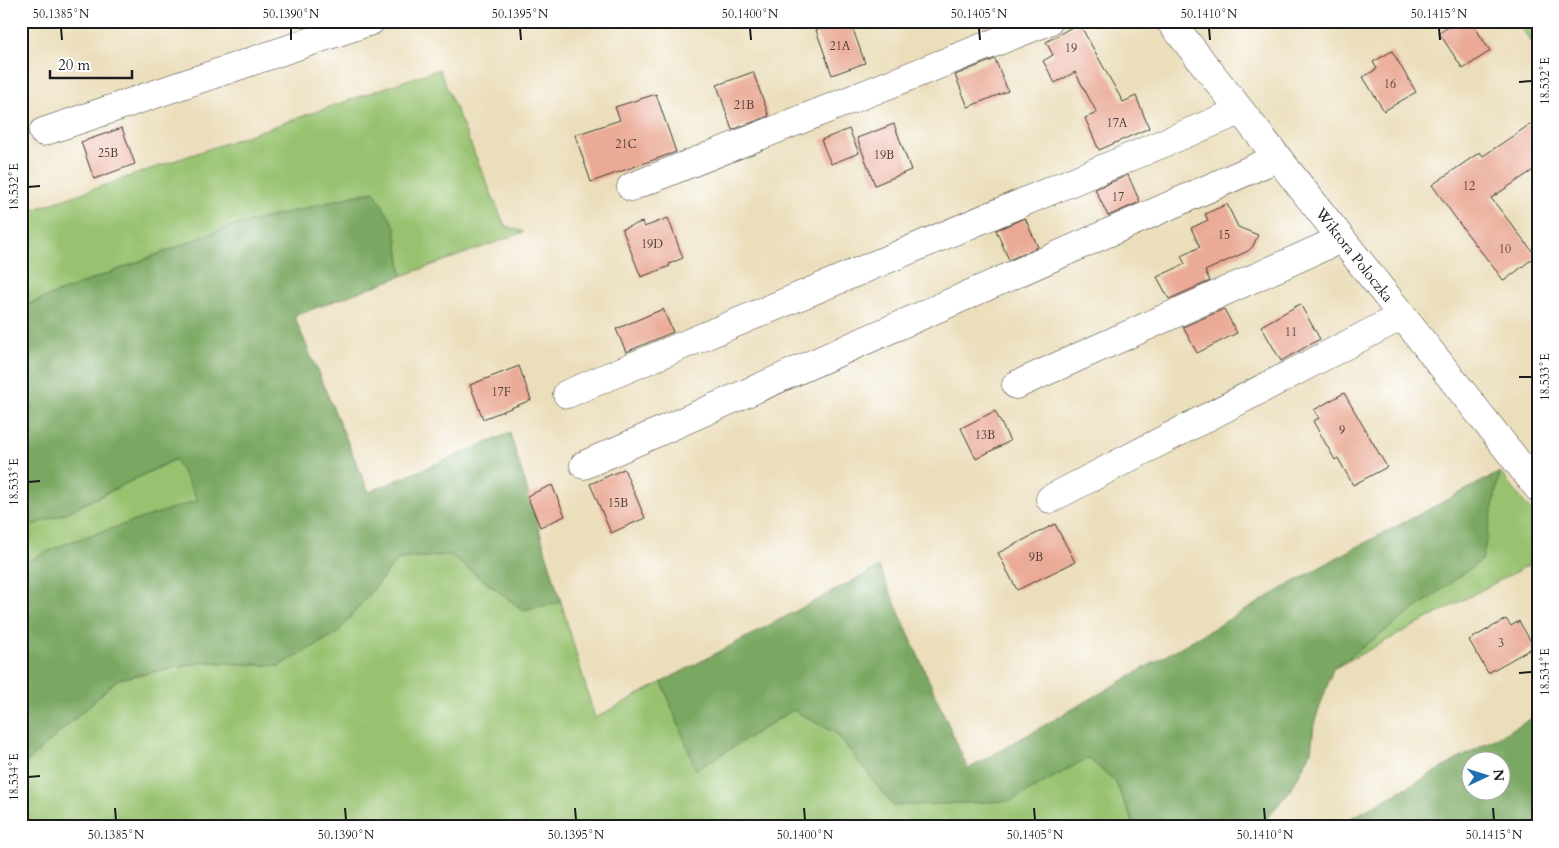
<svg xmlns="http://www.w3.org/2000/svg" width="1559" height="848" font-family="Cardo,serif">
	<rect width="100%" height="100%" fill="#fff"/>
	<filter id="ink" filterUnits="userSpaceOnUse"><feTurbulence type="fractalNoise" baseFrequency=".02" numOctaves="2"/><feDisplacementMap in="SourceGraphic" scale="10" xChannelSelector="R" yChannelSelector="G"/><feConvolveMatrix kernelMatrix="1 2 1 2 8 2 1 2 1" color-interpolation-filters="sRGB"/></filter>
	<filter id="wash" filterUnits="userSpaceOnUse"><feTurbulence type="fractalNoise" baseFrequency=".0096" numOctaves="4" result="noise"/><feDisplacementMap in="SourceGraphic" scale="20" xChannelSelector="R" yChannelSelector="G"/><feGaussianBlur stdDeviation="1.12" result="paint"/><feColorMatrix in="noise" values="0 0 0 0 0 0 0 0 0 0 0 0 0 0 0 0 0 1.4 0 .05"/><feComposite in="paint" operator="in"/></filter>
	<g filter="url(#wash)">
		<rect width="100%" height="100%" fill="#ebdebb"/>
		<!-- green -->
		<path fill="#98c26f" stroke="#5a6f46" d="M1516 21H1538V51Z
			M439 69 505 226 524 232 402 276 395 227 373 191 226 228 21 307V214Z
			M176 459 199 501 64 544 21 564V529L66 513Z
			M1500 472 1538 520V560L1333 669 1482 560Z
			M450 555 523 610 561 602 595 718 662 682 696 769 793 710 837 734 893 806 1088 758 1115 781 1135 827H21V763L25 764 118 679 204 662 279 666 337 633 398 559Z"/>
		<!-- forest -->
		<path fill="#7aa862" stroke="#4b623f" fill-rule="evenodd" d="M374 191 395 227 402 276 294 316 369 492 510 433 561 602 523 610 450 555 398 559 337 633 279 666 204 662 118 679 25 764 21 763V564L64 544 198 500 175 459 66 513 21 529V307L226 228Z
			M1500 472 1482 560 1333 669 1314 724 1311 752 1292 788 1260 827H1135L1115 781 1088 758 1011 801 893 806 837 734 793 710 696 770 662 682 879 567 968 769 1336 558Z
			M1538 715V827H1335ZM1472 760H1502V790H1472Z"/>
		<g id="blocks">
			<!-- building -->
			<path fill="#eaaa96" d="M840 21H850L865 63 832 75 816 30Z
				M1457 21H1471L1490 51 1463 69 1439 33Z
				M1079 23 1123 102 1136 96 1149 128 1099 150 1085 118 1097 113 1075 72 1055 83 1043 61 1053 55 1046 42Z
				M1392 51 1416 92 1384 111 1363 77 1377 69 1373 62Z
				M995 59 1008 91 968 107 955 75Z
				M753 72 769 116 732 130 717 85Z
				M656 94 676 152 591 182 575 135 620 120 615 107Z
				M1538 119V167L1491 198 1536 256 1504 281 1462 227 1432 185 1480 152 1483 156Z
				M894 124 911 170 875 185 857 138Z
				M122 128 135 164 94 179 81 142Z
				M849 129 859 153 831 164 821 140Z
				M1128 175 1140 202 1108 216 1095 189Z
				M1227 204 1238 227 1258 235 1253 246 1248 251 1205 271 1210 281 1169 299 1157 277 1185 264 1181 256 1200 247 1191 228 1208 220 1205 214Z
				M668 218 683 258 669 264 670 266 641 277 622 229 642 222 644 227Z
				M1025 218 1038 247 1009 260 996 230Z
				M1300 304 1320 339 1281 361 1261 326Z
				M663 309 673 332 626 352 616 329Z
				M1224 309 1237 333 1197 353 1183 327Z
				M519 366 531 400 483 419 470 385Z
				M1344 393 1387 467 1353 485 1338 458 1335 460 1313 421 1319 418 1314 410Z
				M995 411 1010 441 976 459 961 428Z
				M624 469 645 518 611 533 590 484Z
				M552 485 565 516 540 527 527 496Z
				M1055 524 1075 562 1017 590 998 553Z
				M1506 619 1511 626 1519 621 1534 647 1488 673 1469 640Z"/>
		</g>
	</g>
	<g filter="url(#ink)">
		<use href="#blocks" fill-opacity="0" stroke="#3b3934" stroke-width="1"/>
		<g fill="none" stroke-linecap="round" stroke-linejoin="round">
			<!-- minor casing -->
			<g stroke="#3b3934" stroke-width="29">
				<g id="minor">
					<path id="s1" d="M1170 21 1538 488"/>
					<path d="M43 132 371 21"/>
					<path d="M631 187 1049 21"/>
					<path d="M1016 385 1341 239"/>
					<path d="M567 394 1240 111"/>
					<path d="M584 465 1277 158"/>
					<path d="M1050 499 1402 316"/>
				</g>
			</g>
			<!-- minor -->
			<use href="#minor" stroke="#fff" stroke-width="28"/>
		</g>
	</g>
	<!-- ticks -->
	<path fill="none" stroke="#1c1c1c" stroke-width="2" d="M61 28 62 40M291 28V40M520 28 521 40M750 28 751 40M979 28 980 40M1209 28 1210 40M1439 28 1440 40M1519 82 1532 81M28 187 40 186M1519 377H1532M28 482 40 481M1519 673 1532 672M28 777 40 776M115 808 116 820M345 808 346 820M575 808 576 820M804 808 805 820M1034 808 1035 820M1264 808 1265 820M1493 808 1494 820"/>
	<g text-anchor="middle" stroke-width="5" stroke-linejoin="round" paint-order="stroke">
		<!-- number labels -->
		<g font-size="12" fill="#50403a">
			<text x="840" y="50">21A</text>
			<text x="1071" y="52">19</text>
			<text x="1390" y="88">16</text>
			<text x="744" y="109">21B</text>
			<text x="1117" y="127">17A</text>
			<text x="626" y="148">21C</text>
			<text x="108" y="157">25B</text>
			<text x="884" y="159">19B</text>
			<text x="1469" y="190">12</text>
			<text x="1118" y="201">17</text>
			<text x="1224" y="239">15</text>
			<text x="652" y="248">19D</text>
			<text x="1505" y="253">10</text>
			<text x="1291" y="336">11</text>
			<text x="501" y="396">17F</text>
			<text x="1342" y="434">9</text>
			<text x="985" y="439">13B</text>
			<text x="618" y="507">15B</text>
			<text x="1036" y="561">9B</text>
			<text x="1501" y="647">3</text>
		</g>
		<!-- street labels -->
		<g font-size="15" fill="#1c1c1c" stroke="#fff">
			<text dy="5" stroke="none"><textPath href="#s1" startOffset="298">Wiktora Poloczka</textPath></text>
		</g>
	</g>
	<!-- margin -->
	<rect width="1559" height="848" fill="none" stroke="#fff" stroke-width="55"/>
	<!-- north arrow -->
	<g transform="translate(1486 776) rotate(86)"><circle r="24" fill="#ffffff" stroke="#a4a4a4"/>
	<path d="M0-4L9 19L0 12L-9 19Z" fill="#1f6fb2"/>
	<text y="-8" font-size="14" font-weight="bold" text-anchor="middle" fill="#1c1c1c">N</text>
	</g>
	<!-- scale -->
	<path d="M50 70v8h82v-8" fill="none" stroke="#1c1c1c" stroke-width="2.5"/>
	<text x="58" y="70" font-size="15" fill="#1c1c1c" stroke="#ffffff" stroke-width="4" paint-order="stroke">20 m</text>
	<rect x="28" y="28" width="1504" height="792" fill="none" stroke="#1c1c1c" stroke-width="2"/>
	<g font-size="12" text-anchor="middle" fill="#1c1c1c">
		<text x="61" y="18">50.1385°N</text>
		<text x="291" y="18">50.1390°N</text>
		<text x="520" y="18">50.1395°N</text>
		<text x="750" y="18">50.1400°N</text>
		<text x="979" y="18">50.1405°N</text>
		<text x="1209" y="18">50.1410°N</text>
		<text x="1439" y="18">50.1415°N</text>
		<text transform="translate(1545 81) rotate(-90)" y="4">18.532°E</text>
		<text transform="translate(14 187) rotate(-90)" y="4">18.532°E</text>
		<text transform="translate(1545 377) rotate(-90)" y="4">18.533°E</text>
		<text transform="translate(14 482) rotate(-90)" y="4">18.533°E</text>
		<text transform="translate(1545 672) rotate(-90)" y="4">18.534°E</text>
		<text transform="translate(14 777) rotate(-90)" y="4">18.534°E</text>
		<text x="116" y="839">50.1385°N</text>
		<text x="346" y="839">50.1390°N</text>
		<text x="576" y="839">50.1395°N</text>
		<text x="805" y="839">50.1400°N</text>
		<text x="1035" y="839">50.1405°N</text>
		<text x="1265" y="839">50.1410°N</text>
		<text x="1494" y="839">50.1415°N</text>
	</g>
</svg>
